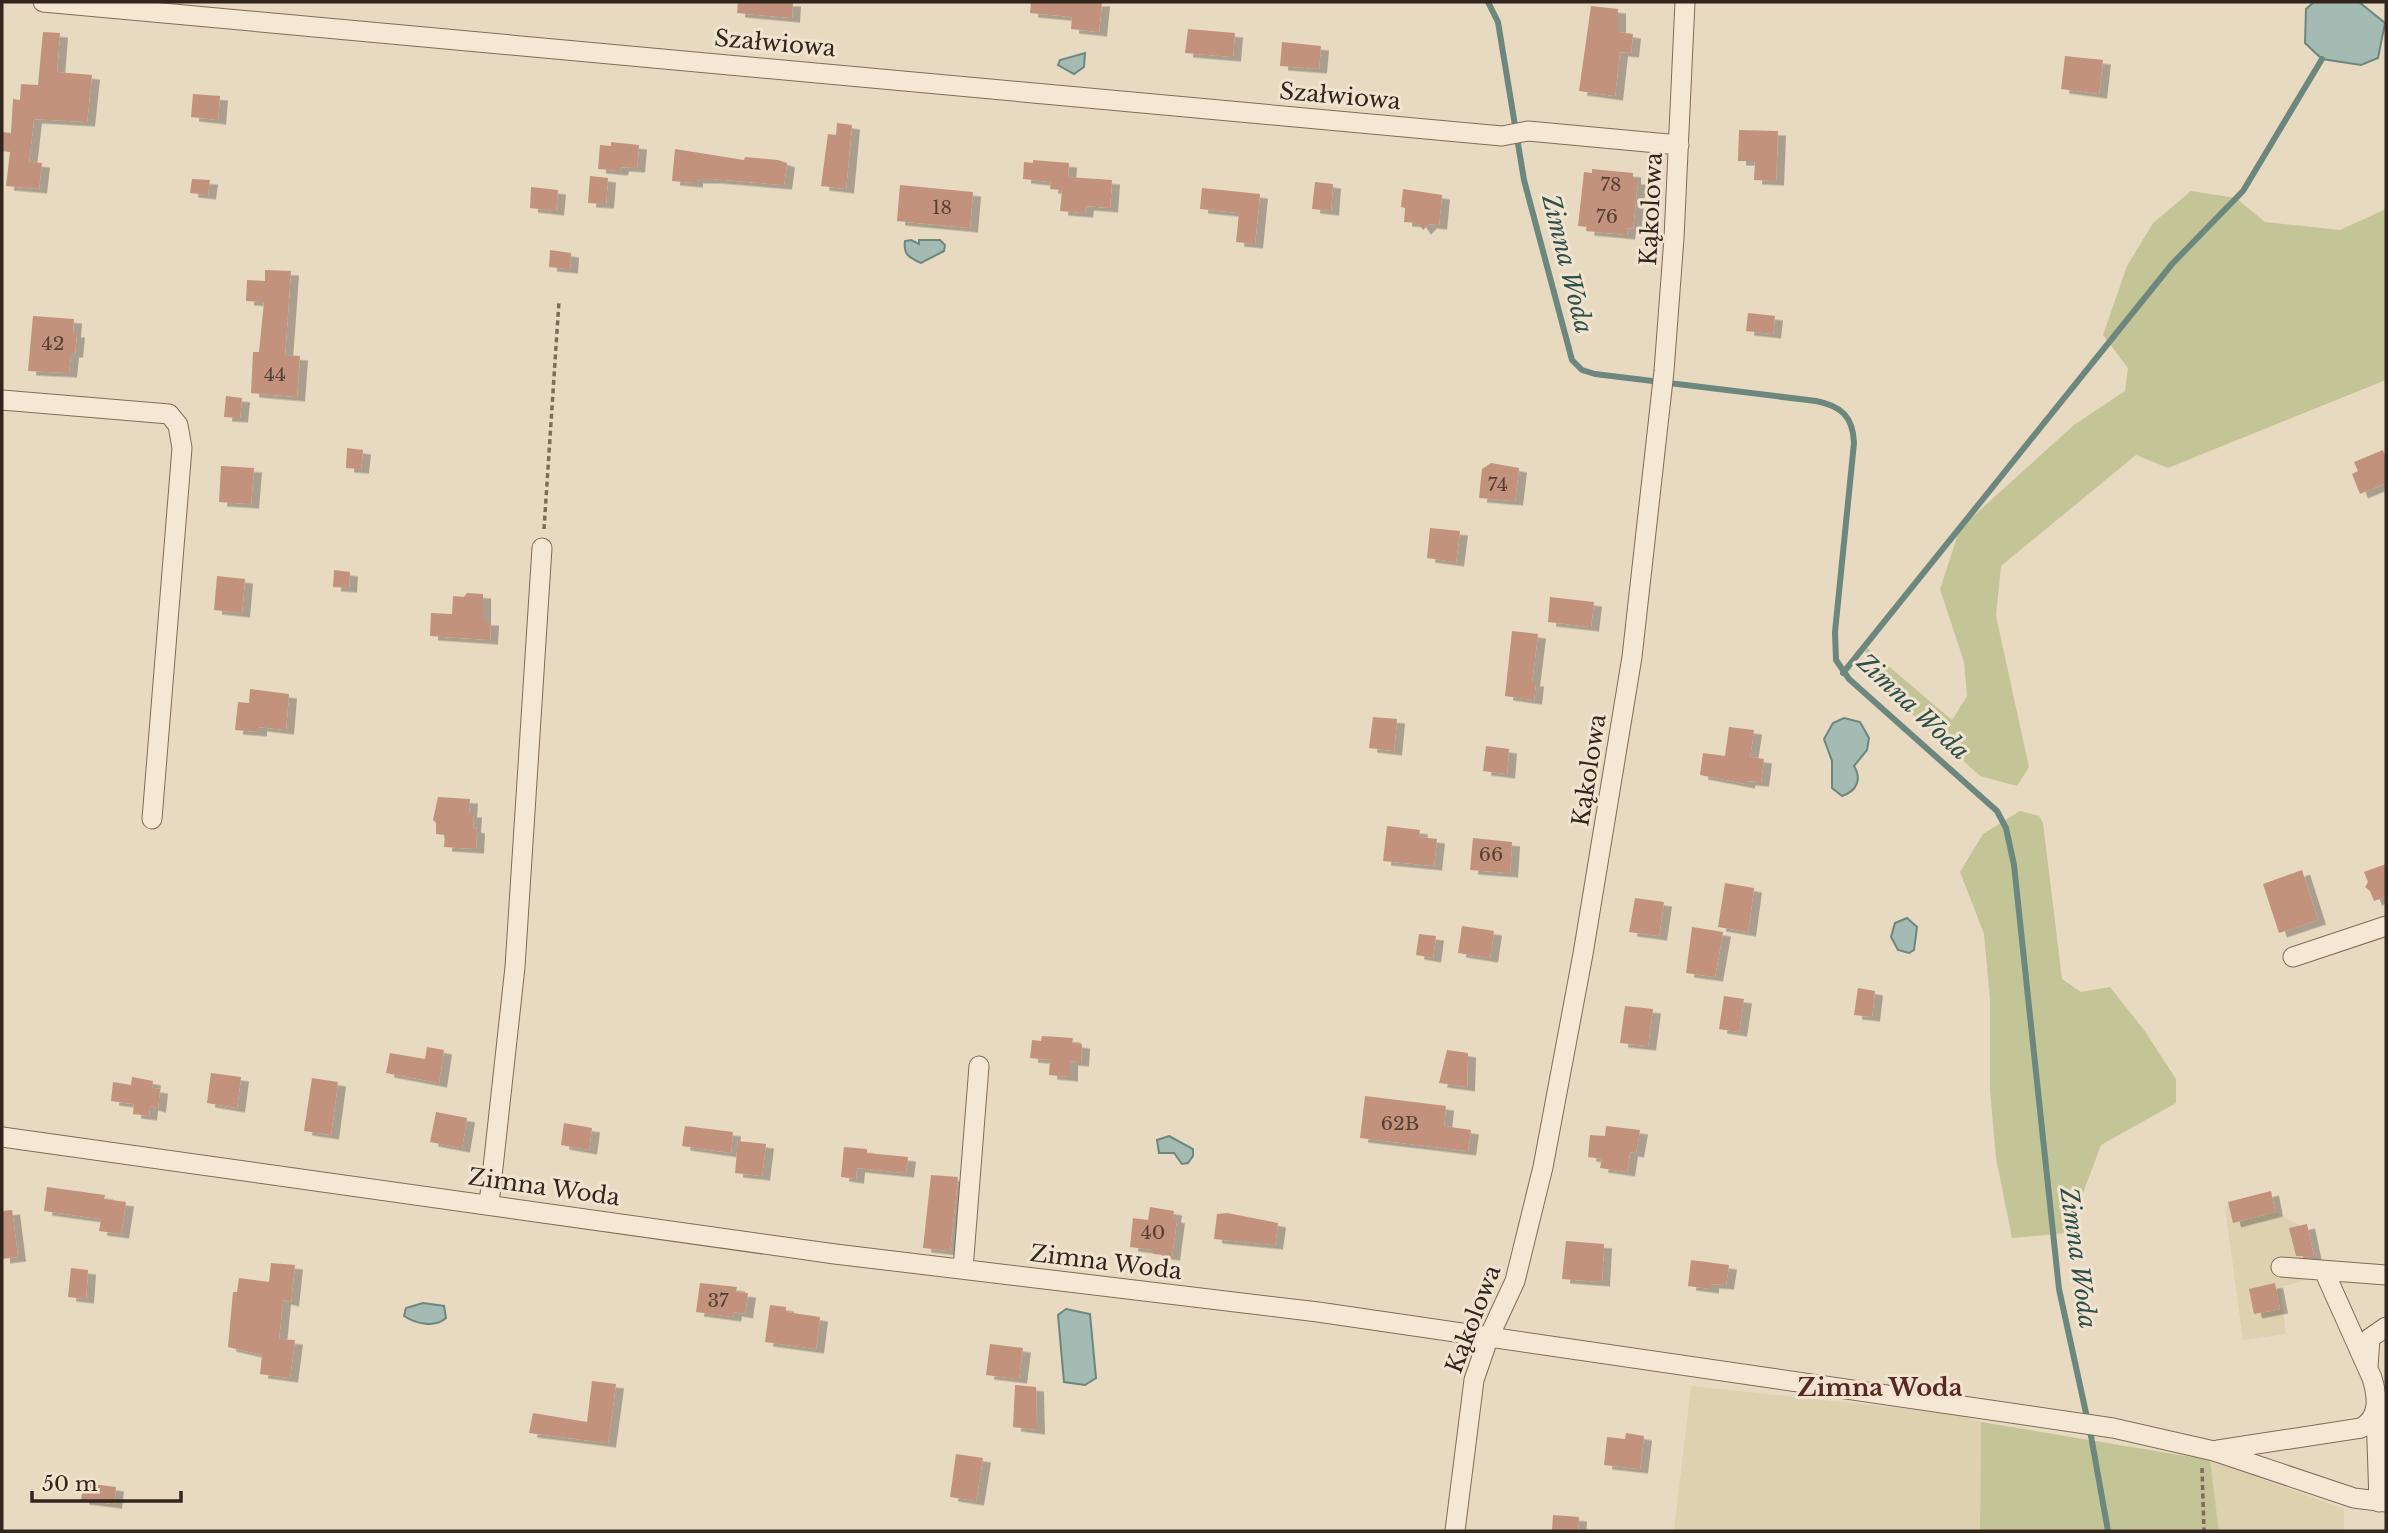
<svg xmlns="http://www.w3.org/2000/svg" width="2388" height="1533" font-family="'Libre Baskerville',serif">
	<defs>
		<filter id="shadow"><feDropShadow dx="8" dy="4.5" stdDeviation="0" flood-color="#0004"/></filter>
	</defs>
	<rect width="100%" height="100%" fill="#e8d9c1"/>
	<!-- farmland -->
	<path fill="#ddd1b0" d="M2271 1191 2275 1212 2300 1225 2308 1263 2307 1280 2280 1287 2286 1334 2243 1340 2225 1207Z
		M1691 1386 1956 1414 1981 1422 1980 1531H1674Z
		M2210 1460 2344 1509V1531H2219Z"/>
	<!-- green -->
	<path fill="#c4c597" d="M2191 191 2236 198 2265 222 2340 230 2386 209V380L2168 468 2136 455 2001 566 1996 616 2029 767 2017 786 1980 776 1864 670 1866 647 1952 720 1967 696 1964 662 1940 589 1960 528 2074 425 2125 391 2128 368 2103 335 2127 266 2153 223Z
		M2020 811 2039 816 2043 823 2062 979 2081 992 2110 987 2144 1030 2176 1079V1103L2101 1145 2068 1233 2012 1238 1996 1158 1990 1090V999L1984 934 1960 872 1983 834Z
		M1981 1422 2210 1460 2219 1531H1980Z"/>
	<!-- water -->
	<path fill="#a3bbb2" stroke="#6c887e" stroke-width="2" d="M2314 2H2359L2385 23 2378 58 2361 65 2322 59 2305 43 2306 9Z
		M1085 53 1084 67 1074 74 1058 65 1060 60Z
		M911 240 919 244V240H940L945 245 944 251 921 263C910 258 903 255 905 241Z
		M1844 718 1860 722 1869 738 1867 750 1854 766C1862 779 1857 791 1842 796L1832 788V761L1824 739 1833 723Z
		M1907 918 1917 927 1914 950 1909 953 1898 950 1891 937 1895 923Z
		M1169 1136 1193 1149V1156L1188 1163 1182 1164 1174 1153H1159L1157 1140Z
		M423 1303 444 1306 446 1318C435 1328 416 1324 404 1316L406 1308Z
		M1066 1309 1090 1314 1096 1378 1085 1385 1064 1382 1058 1315Z"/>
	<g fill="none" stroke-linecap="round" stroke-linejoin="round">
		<!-- stream -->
		<path stroke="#6c887e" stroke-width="6" d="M1488 2 1498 22 1524 180 1572 360 1582 370 1595 374 1816 401C1841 406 1853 416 1854 443L1835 632 1836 660 1849 679 1997 811 2006 828 2014 865 2059 1289 2091 1436 2108 1531
			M1843 673 2172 264 2243 191 2322 59"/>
	</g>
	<!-- building -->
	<path fill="#c2927b" filter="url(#shadow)" d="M738 2H793L792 18 737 13Z
		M1031 2H1102L1099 32 1071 29 1072 17 1030 13Z
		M1591 6 1618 9V32L1633 34 1631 53 1620 52 1615 96 1579 91Z
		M1188 29 1235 33 1233 57 1185 53Z
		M43 32 60 33 57 72 92 75 87 122 34 119 29 162 42 163 39 189 6 186 10 152 2 151V132L11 133 13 99 20 100 21 84 38 85Z
		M1282 42 1321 46 1319 69 1280 66Z
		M2065 56 2103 60 2099 94 2061 89Z
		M193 94 220 96 218 120 191 117Z
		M837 123 852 125 846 189 821 186 828 134 836 135Z
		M1739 130 1778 131 1776 181 1754 180 1755 161H1738Z
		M611 142 639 145 637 168 621 167 620 171 598 169 600 145 611 146Z
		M675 149 744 160 745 157 778 160 787 163 784 185 713 179H695V183L672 181Z
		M1033 160 1069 163 1068 177 1112 180 1110 208 1086 206 1085 213 1060 211 1062 190 1050 189 1051 182 1023 179 1024 162 1033 163Z
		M1592 169 1633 173V180H1638L1633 229 1628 228 1627 235 1586 231 1587 227 1578 226 1584 172 1592 173Z
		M590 176 608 178 606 204 588 203Z
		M192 179 210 180 208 195 190 193Z
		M1315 182 1333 184 1331 211 1312 209Z
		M900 185 973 192 970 228 897 221Z
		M531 187 558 190 556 211 530 208Z
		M1202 188 1260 194 1255 244 1236 242 1239 213 1200 209Z
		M1403 189 1442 195 1439 225 1429 224 1423 230 1418 223 1404 222 1405 208 1401 207Z
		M550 250 571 253 570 269 549 267Z
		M265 270 291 271 285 355 300 356 297 397 251 393 253 352H259L264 302 246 301 247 280 265 281Z
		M1748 313 1775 316 1773 334 1746 331Z
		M33 316 74 319 73 333H77L75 353H71L69 373 28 371Z
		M226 396 242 398 240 418 224 417Z
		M347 448 363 450 361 469 346 468Z
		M2383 450 2386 459V483L2360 494 2352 474 2358 471 2354 462Z
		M1491 463 1519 468 1515 501 1479 498 1482 469Z
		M221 466 254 468 251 504 219 502Z
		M1430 528 1460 531 1456 562 1427 558Z
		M334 570 350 572 349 588 333 587Z
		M217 576 245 579 242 613 214 610Z
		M467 593 483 594V621H491L490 640 430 636 431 613 452 614 453 596 464 597Z
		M1550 597 1594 602 1591 627 1548 622Z
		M1512 631 1538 634 1532 682H1536L1534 700 1505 696Z
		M250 689 289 694 286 730 259 727V732L235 730 238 702 249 703Z
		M1373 717 1397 719 1394 751 1369 748Z
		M1729 727 1754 730 1750 757 1764 759 1761 782 1747 781V784L1700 775 1703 753 1725 756Z
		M1486 746 1509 749 1507 774 1483 771Z
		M438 797 470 799 469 813H474L473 828 477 829 476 849 444 847 445 835 436 834V823L433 820Z
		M1387 826 1420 830 1419 837 1437 839 1434 866 1383 861Z
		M1473 838 1512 842 1510 873 1470 870Z
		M2386 864V897L2374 901 2370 891 2365 887 2368 882 2364 872Z
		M2302 870 2318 920 2279 933 2263 884Z
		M1725 883 1754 888 1748 932 1718 927Z
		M1635 898 1664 902 1659 936 1629 932Z
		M1462 926 1494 931 1490 958 1458 953Z
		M1692 927 1723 932 1715 977 1686 973Z
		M1419 934 1436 936 1433 958 1416 955Z
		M1858 988 1875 991 1872 1017 1854 1015Z
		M1724 996 1744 999 1739 1032 1719 1029Z
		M1625 1006 1653 1009 1648 1046 1620 1043Z
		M1042 1036 1073 1038 1072 1043 1082 1044 1081 1062 1070 1061V1077L1049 1075 1050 1060 1030 1058 1032 1040 1041 1041Z
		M427 1047 444 1050 439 1083 386 1073 390 1053 425 1059Z
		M1447 1050 1468 1053 1467 1087 1439 1083Z
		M211 1073 241 1077 237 1108 207 1103Z
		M132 1077 153 1081 152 1088 160 1089 158 1108 150 1106 149 1116 133 1114 134 1104 111 1101 113 1082 131 1085Z
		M312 1078 338 1082 331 1135 304 1131Z
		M1365 1096 1446 1106 1444 1126 1471 1130 1468 1151 1360 1138Z
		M436 1112 467 1118 462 1148 430 1142Z
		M564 1123 592 1128 589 1150 561 1145Z
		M685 1126 733 1132 731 1153 682 1146Z
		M1606 1126 1640 1130 1636 1153 1630 1152 1627 1172 1600 1168 1602 1159 1588 1157 1590 1135 1605 1136Z
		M738 1141 766 1144 762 1176 735 1173Z
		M844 1147 867 1149V1153L908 1157 906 1173 857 1168 856 1179 841 1177Z
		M931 1175 958 1177 950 1251 923 1248Z
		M47 1187 105 1195 104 1199 126 1202 121 1234 99 1231 101 1219 44 1211Z
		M2271 1191 2275 1212 2233 1223 2228 1202Z
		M1150 1207 1174 1211 1173 1218 1177 1219 1172 1256 1154 1254V1250L1130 1247 1133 1218 1148 1220Z
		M12 1210 18 1257 2 1259V1211Z
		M1227 1213 1278 1223 1275 1245 1214 1239 1217 1214Z
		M2307 1224 2314 1257 2296 1256 2289 1228Z
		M1566 1241 1604 1244 1602 1282 1562 1279Z
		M1691 1260 1729 1265 1726 1285 1711 1284V1289L1688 1286Z
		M271 1263 295 1265 291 1302 283 1300 279 1339 295 1340 290 1378 260 1374 262 1355 228 1347 233 1292H237L239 1278 269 1282Z
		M71 1268 88 1270 86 1299 68 1297Z
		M700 1283 737 1287 736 1292 748 1293 745 1314 734 1312 733 1317 696 1312Z
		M2275 1283 2280 1309 2254 1314 2249 1289Z
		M770 1305 786 1307V1312L820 1317 816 1349 765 1342Z
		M990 1344 1023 1348 1019 1379 986 1375Z
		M592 1381 616 1384 608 1443 529 1433 533 1413 587 1422Z
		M1015 1385 1036 1387 1037 1430 1013 1427Z
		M1626 1433 1644 1436 1640 1469 1604 1465 1607 1437 1625 1439Z
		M956 1454 983 1458 976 1501 950 1497Z
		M84 1483 116 1487 114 1504 81 1500Z
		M1553 1515 1579 1517 1578 1531H1552Z"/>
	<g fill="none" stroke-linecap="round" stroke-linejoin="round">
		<!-- minor casing -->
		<g stroke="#806b5b" stroke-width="21">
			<path id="minor" d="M43 2 1502 136 1528 131 1679 145
				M2 400 169 414 178 425 182 448 152 819
				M2293 957 2386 926
				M2 1137 835 1254 1318 1312 2113 1428 2214 1451 2354 1498 2386 1502
				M489 1204 515 967 542 548
				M2281 1267 2386 1275
				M963 1269 979 1066
				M2368 1367 2370 1338 2386 1327
				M2376 1412 2379 1502
				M2218 1450 2361 1428C2380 1417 2378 1398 2372 1378L2325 1273
				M1455 1531 1474 1380 1488 1339 1515 1281 1543 1167 1583 954 1632 657 1664 371 1674 238 1685 2"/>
		</g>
		<!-- path -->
		<path stroke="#806b5b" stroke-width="3.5" stroke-dasharray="5 3.5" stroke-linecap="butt" d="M544 529 559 301
			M2202 1468 2204 1531"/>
		<!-- minor -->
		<use href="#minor" stroke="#f4e7d3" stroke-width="19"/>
	</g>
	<g text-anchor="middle" stroke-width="6" stroke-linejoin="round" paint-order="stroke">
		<!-- number labels -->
		<g font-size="19" fill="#554034">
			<text x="1611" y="191">78</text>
			<text x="942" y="214">18</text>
			<text x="1607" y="223">76</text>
			<text x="53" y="350">42</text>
			<text x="275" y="381">44</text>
			<text x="1498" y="491">74</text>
			<text x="1491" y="861">66</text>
			<text x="1400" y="1130">62B</text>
			<text x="1153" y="1239">40</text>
			<text x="718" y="1307">37</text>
		</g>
		<!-- street labels -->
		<g font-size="23" fill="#31251d" stroke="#f0e4d0">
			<text transform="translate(775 43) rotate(5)" y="8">Szałwiowa</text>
			<text transform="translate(1340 96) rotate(5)" y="8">Szałwiowa</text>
			<text transform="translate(1651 209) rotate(-87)" y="8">Kąkolowa</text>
			<text transform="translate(1589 770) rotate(-81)" y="8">Kąkolowa</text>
			<text transform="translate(544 1187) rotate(8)" y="8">Zimna Woda</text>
			<text transform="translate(1106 1262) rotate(7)" y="8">Zimna Woda</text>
			<text transform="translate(1473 1319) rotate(-69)" y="8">Kąkolowa</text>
		</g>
		<!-- water labels -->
		<g font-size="24" font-style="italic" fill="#2e4f4a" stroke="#f0e4d0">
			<text transform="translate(1567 264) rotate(76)" y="8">Zimna Woda</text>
			<text transform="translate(1913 707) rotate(43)" y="8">Zimna Woda</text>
			<text transform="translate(2078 1258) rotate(82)" y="8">Zimna Woda</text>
		</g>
		<!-- neighbourhood labels -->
		<g font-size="24" font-weight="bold" fill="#592822" stroke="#f0e4d0">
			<text x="1880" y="1396">Zimna Woda</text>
		</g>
	</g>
	<!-- border -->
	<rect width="2388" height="1533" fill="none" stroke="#31251d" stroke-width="7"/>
	<!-- scale -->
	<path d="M32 1491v10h149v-10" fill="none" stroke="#31251d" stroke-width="3.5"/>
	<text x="42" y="1491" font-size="21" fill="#31251d" stroke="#f0e4d0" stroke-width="5" paint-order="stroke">50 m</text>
</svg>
